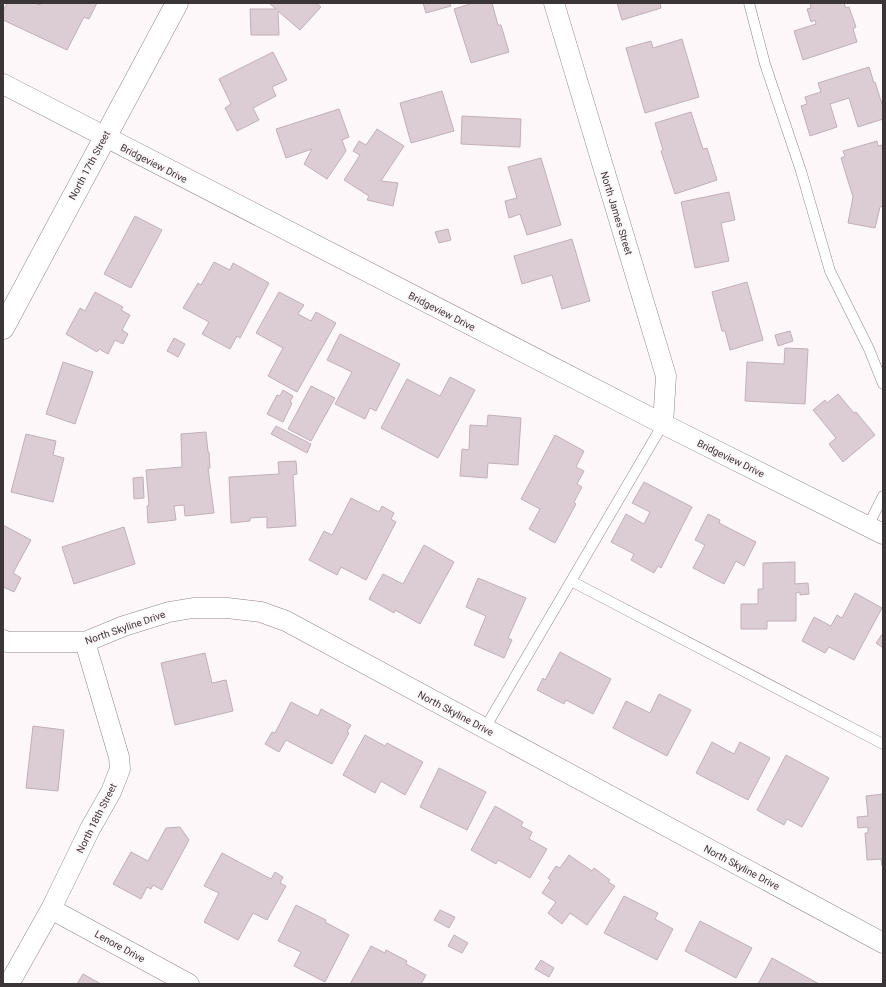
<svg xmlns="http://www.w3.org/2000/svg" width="886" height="987" font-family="Roboto,sans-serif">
	<rect width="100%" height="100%" fill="#fef7fa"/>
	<!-- building -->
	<path fill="#dcccd4" stroke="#c0b0b8" d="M7 3H35L40 5 41 3H97L89 19 84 17 67 50 3 20V11Z
		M269 3H316L321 7 300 30 278 11 279 35H251L250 9H276Z
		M423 3H450L451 6 426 13Z
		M473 3H492L498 25H501L509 52 471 63 454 9Z
		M617 3H660L661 8 622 20Z
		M810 3H844L846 8 849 7 856 27 853 29 857 42 803 60 794 31 816 24 815 20 811 22 807 9 811 8Z
		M682 39 699 97 645 113 626 48 651 41 653 48Z
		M273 52 287 80 272 87 276 96 253 108 259 120 237 131 225 108 231 104 219 79Z
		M869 67 874 83 875 82 883 107V119L858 127 849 98 830 104 837 127 810 136 801 106 807 104 805 97 821 92 818 83Z
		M442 91 454 131 411 143 400 103Z
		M339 109 349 137 342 140 346 151 327 179 304 164 312 149 286 158 276 129Z
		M691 112 703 149 707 148 717 180 675 194 661 151 663 150 655 123Z
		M462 116 521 119 520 147 461 144Z
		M377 129 404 146 381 181 398 183 393 206 367 200 369 196 344 180 360 155 353 151 359 141 366 145Z
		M877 141 878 146 882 145 883 148V206L880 207 875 228 848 223 853 197 841 158 845 156 843 151Z
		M541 158 561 225 527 235 520 214 509 218 505 201 517 198 508 167Z
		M729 192 735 220 721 223 729 261 695 268 681 202Z
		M135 216 162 230 131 288 104 274Z
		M448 229 451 240 439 243 435 232Z
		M572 239 590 301 562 309 552 275 522 284 514 256Z
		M214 262 230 270 233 263 269 283 240 338 237 336 230 349 202 334 209 322 183 308 198 283 201 285Z
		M747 282 763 340 730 350 725 331H722L712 292Z
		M95 292 123 307 121 310 130 315 122 330 128 334 123 344 115 340 108 354 99 349 97 352 66 334 80 308 85 311Z
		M279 292 304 305 298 314 311 321 316 312 336 323 297 392 268 376 283 348 256 333Z
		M790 331 793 341 778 346 775 335Z
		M340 334 400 364 376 411 370 408 365 419 335 404 352 372 327 360Z
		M174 338 185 344 178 357 167 351Z
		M785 348 808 349 805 404 745 401 747 362 784 364Z
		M63 362 93 372 75 424 46 414Z
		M450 377 475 390 438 458 381 428 407 379 440 396Z
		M311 386 335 398 311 441 288 429Z
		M283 390 293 396 290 402 292 403 283 422 267 414 277 395 280 396Z
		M838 394 854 413 856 412 875 435 843 462 829 444 836 438 813 410 825 400 827 403Z
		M488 415 521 418 518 465 488 463 487 478 460 476 462 449 469 450 470 425 487 426Z
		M276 426 311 444 307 453 271 434Z
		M206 432 208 452H209L210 468H208L214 513 185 516 184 505 174 506 176 520 148 523 147 506 149 505 146 470 182 467 181 434Z
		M26 434 56 441 53 455 64 458 53 502 11 492Z
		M555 435 584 451 576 467 584 471 577 484 582 487 574 502 576 504 555 543 529 529 540 509 521 499Z
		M296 461 297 474 293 475 296 526 267 528V517L250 518V521L231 523 229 477 279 474 278 462Z
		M143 477 144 498 134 499 133 478Z
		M644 482 692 507 661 568 658 566 654 573 631 560 634 554 611 542 626 514 644 524 650 512 632 503Z
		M351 498 379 512 382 506 394 513 391 519 396 522 366 580 341 567 337 575 309 560 324 531 332 535Z
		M708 514 720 520 719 523 756 542 744 566 736 561 724 584 693 568 705 545 695 540Z
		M3 525 31 540 13 573 21 578 14 592 3 587Z
		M124 527 135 564 74 584 62 547Z
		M424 545 454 562 420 624 395 610 394 613 369 599 383 574 403 584Z
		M795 562V584L808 583 809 594 800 595V592L796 593V621H767V629H741V604H758V589H763V563Z
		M478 578 526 598 508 638 512 640 504 658 474 645 486 616 466 607Z
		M855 593 882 608 854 660 829 647 825 653 802 641 814 617 831 626 837 615 842 618Z
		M883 633V648L876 643Z
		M560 652 611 679 593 714 566 700 564 704 537 690 543 678 545 680Z
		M205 653 212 683 226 680 233 711 175 725 161 663Z
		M659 694 691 710 667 756 613 728 626 701 650 713Z
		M291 702 318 716 321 709 351 725 347 732 349 733 332 764 286 740 279 752 265 744 272 732 275 733Z
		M33 726 64 730 58 791 26 788Z
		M365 735 385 746 387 743 423 762 405 795 381 781 375 793 343 775Z
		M712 742 734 754 740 742 770 758 748 800 696 773Z
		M786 755 829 778 802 827 787 819 784 825 757 810Z
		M439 768 486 792 467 830 420 807Z
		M883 794V865L882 866 881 859 867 860 865 833H868V827L858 828 857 817 868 816 866 796Z
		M495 806 523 822 521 826 532 832 529 839 547 849 530 878 498 860 496 864 471 850Z
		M180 827 189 840 162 890 153 885 151 889 147 887 141 899 113 884 131 852 148 861 166 828Z
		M222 853 271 879 275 872 283 877 280 883 286 886 267 920 253 913 238 940 204 922 219 893 204 886Z
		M569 855 592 871 594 868 610 880 608 882 615 886 587 925 570 913 562 924 548 913 556 902 542 893 551 880 548 878 556 866 560 868Z
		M624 896 658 913 655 919 673 929 657 960 604 933Z
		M296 905 326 920 325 922 349 935 325 982 294 966 301 952 278 941Z
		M440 910 455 917 449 928 434 920Z
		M700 921 752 948 736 978 685 951Z
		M454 935 468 943 462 953 448 946Z
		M371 946 385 953 386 950 407 961 406 964 426 975 421 984H350Z
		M772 958 819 984H758Z
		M541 960 554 968 549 977 535 969Z
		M83 974 101 984H77Z"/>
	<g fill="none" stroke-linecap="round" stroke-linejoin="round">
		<!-- lane casing -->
		<g stroke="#92848b" stroke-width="11">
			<path id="lane" d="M749 3 765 64 801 171 830 271 869 349 883 384
				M868 526 883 496
				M571 581 883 744
				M485 728 663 424"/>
		</g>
		<!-- street casing -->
		<g stroke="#92848b" stroke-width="21">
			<path id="street" d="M554 3 666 376 663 424
				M3 84 663 424 883 534
				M3 640 7 642H85L124 626 169 612 193 608H227L261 612 286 621 883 943
				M51 909 189 984
				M9 984 51 909 90 829 111 792 120 769 119 757 85 642"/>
		</g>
		<!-- secondary casing -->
		<g stroke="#92848b" stroke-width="23">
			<path id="secondary" d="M3 328 177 3"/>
		</g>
		<!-- lane -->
		<use href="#lane" stroke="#fff" stroke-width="10"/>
		<!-- street -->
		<use href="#street" stroke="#fff" stroke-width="20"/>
		<!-- secondary -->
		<use href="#secondary" stroke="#fff" stroke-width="22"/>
	</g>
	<g text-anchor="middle" stroke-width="4" stroke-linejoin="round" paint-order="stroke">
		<!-- street labels -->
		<g font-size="10" fill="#3b3538" stroke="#fef7fa">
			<text transform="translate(154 163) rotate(27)" y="4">Bridgeview Drive</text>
			<text transform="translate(89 165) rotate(-62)" y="4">North 17th Street</text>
			<text transform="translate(617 213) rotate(73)" y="4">North James Street</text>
			<text transform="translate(442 311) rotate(27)" y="4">Bridgeview Drive</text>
			<text transform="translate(731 458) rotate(26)" y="4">Bridgeview Drive</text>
			<text transform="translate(125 627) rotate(-19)" y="4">North Skyline Drive</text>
			<text transform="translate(456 713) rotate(28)" y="4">North Skyline Drive</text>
			<text transform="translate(96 818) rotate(-63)" y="4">North 18th Street</text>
			<text transform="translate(742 867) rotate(28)" y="4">North Skyline Drive</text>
			<text transform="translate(120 946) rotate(29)" y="4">Lenore Drive</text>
		</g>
	</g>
	<!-- border -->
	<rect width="886" height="987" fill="none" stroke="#3b3538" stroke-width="8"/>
</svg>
